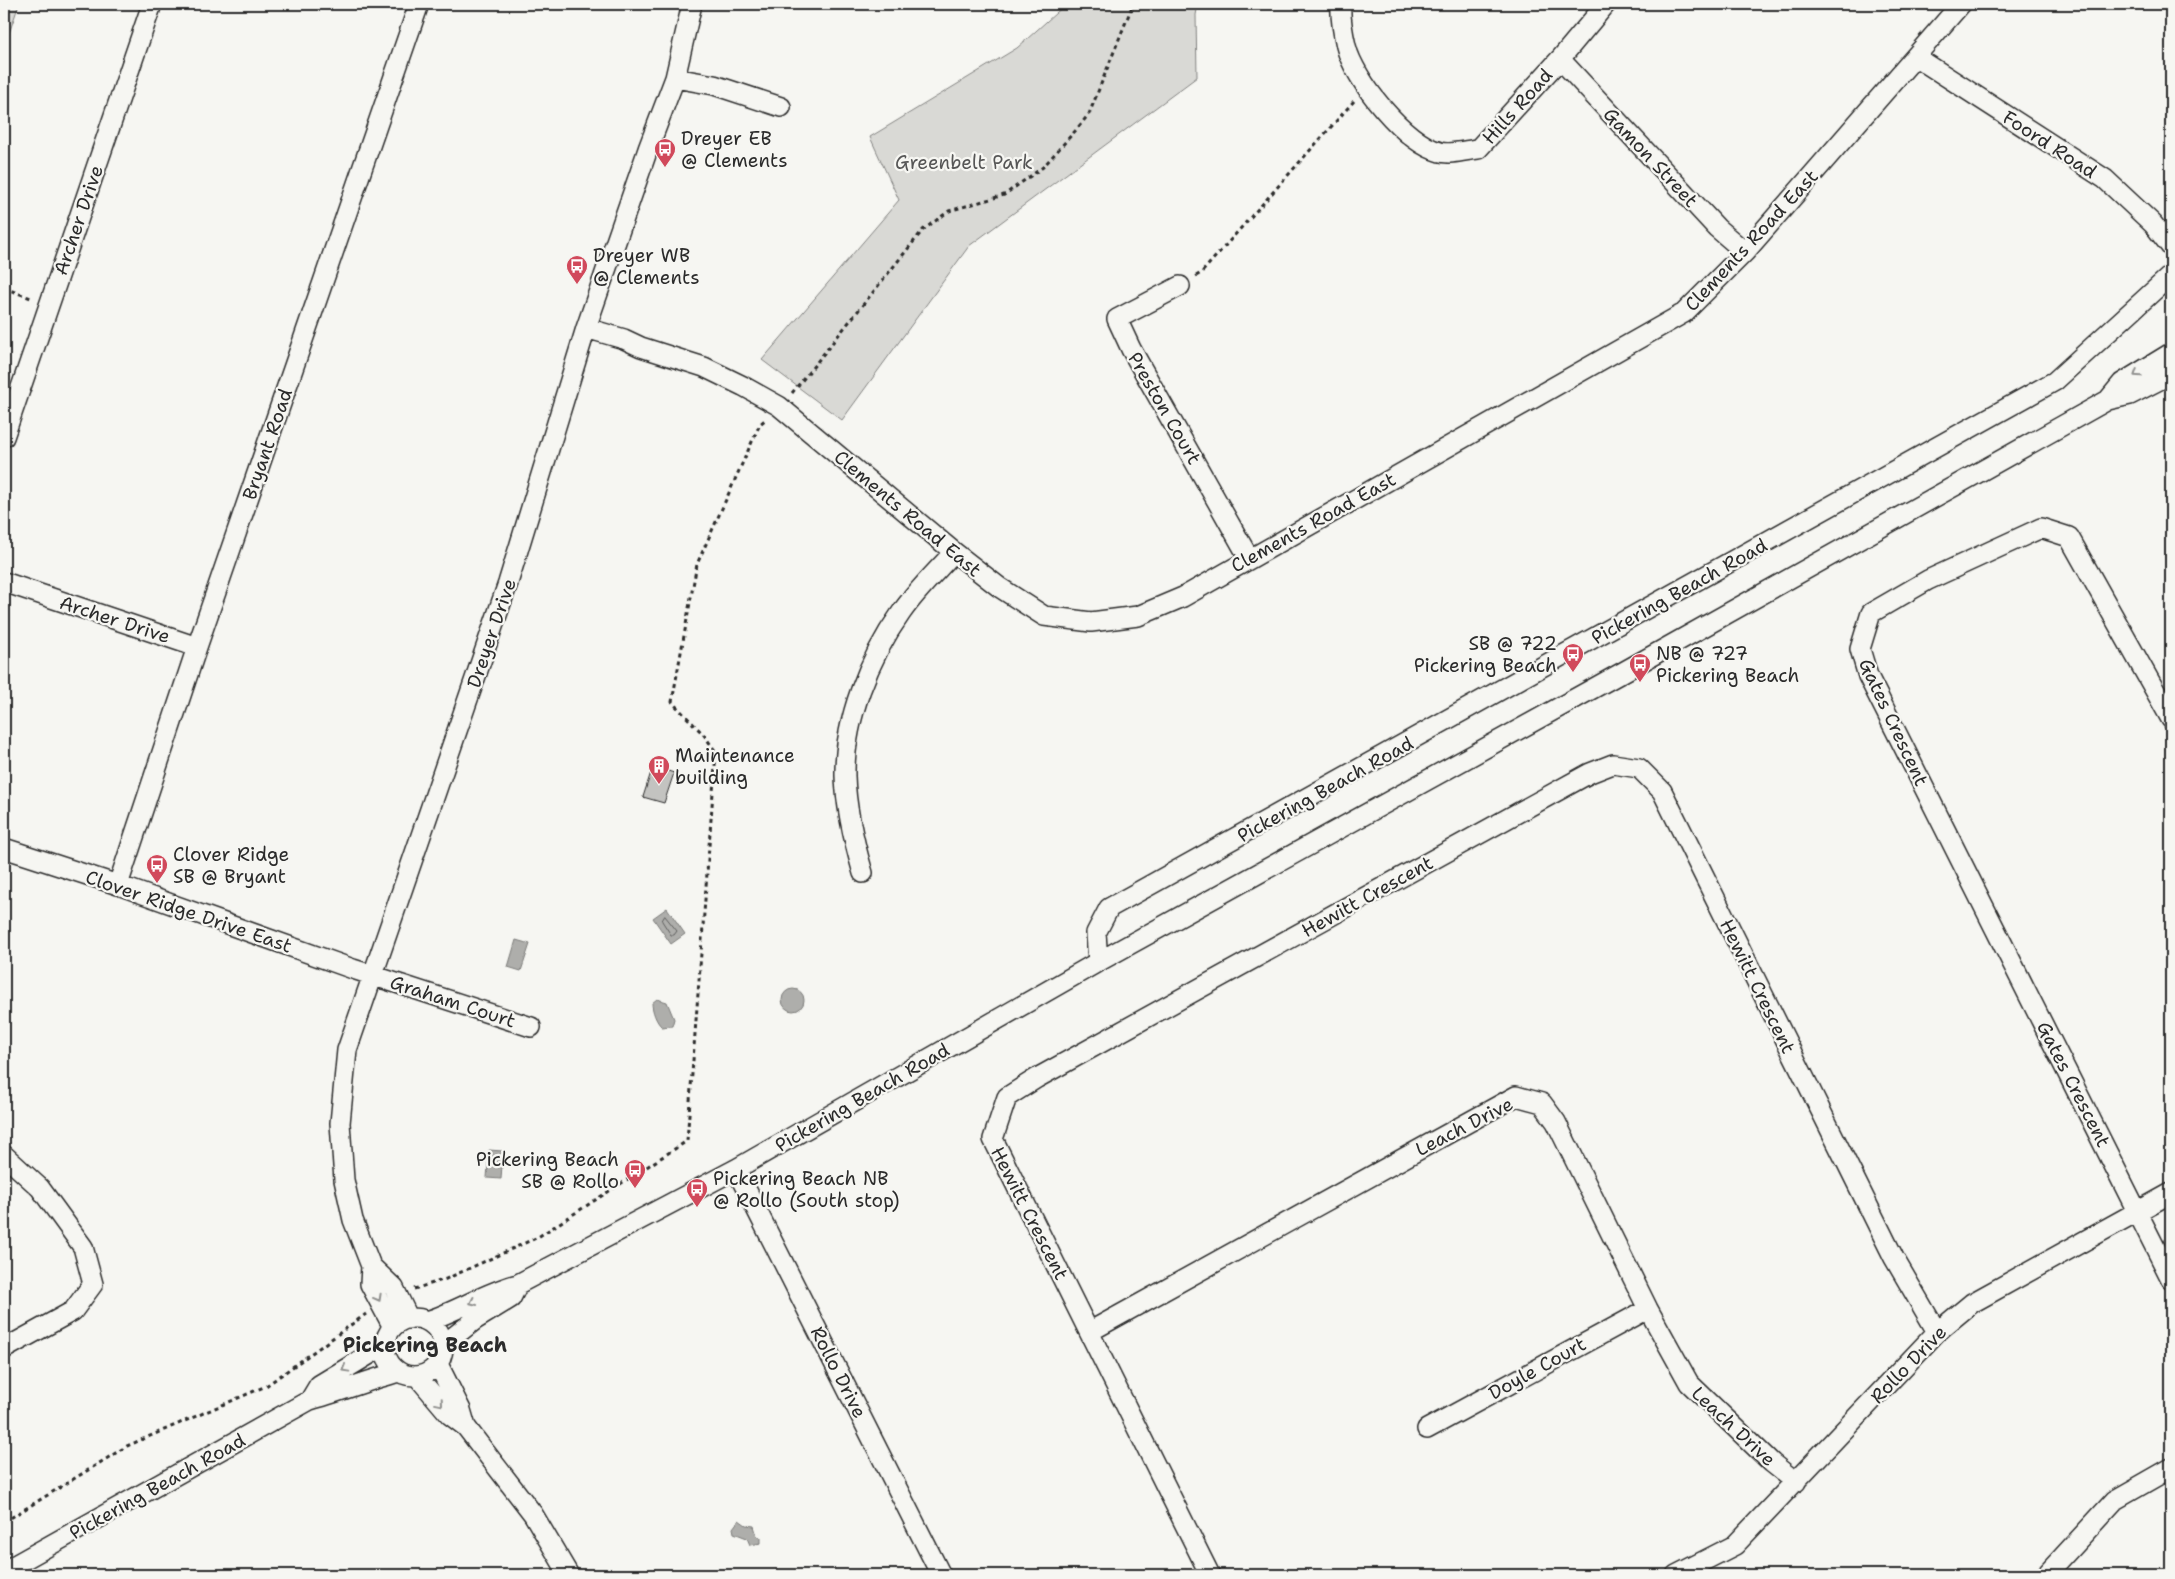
<svg xmlns="http://www.w3.org/2000/svg" width="2175" height="1579" font-family="'Shantell Sans',sans-serif">
	<rect width="100%" height="100%" fill="#f6f6f2"/>
	<filter id="ink" filterUnits="userSpaceOnUse"><feTurbulence type="fractalNoise" baseFrequency=".02" numOctaves="2"/><feDisplacementMap in="SourceGraphic" scale="10" xChannelSelector="R" yChannelSelector="G"/><feConvolveMatrix kernelMatrix="1 2 1 2 8 2 1 2 1" color-interpolation-filters="sRGB"/></filter>
	<g filter="url(#ink)">
		<!-- green -->
		<path fill="#d9d9d5" stroke="#828280" d="M4 4H19L4 48Z
			M1066 4H1198L1196 15 1197 77 969 246 842 420 762 360 899 200 870 137 1017 48Z"/>
		<!-- water -->
		<path fill="#aeaeab" stroke="#7a7a78" d="M667 908 685 934 671 944 653 918Z
			M516 940 530 944 521 971 508 967Z
			M782 1000a11 11 0 1 1 22 0a11 11 0 1 1-22 0Z
			M657 999 667 1002 674 1019 672 1026 662 1027C656 1022 652 1010 652 1003Z
			M489 1150 503 1151 501 1179 487 1178Z
			M739 1520 746 1525 754 1526 757 1536 761 1538V1543L750 1545 747 1538 734 1533 733 1528Z"/>
		<g fill="none" stroke-linecap="round" stroke-linejoin="round">
			<!-- shore -->
			<path stroke="#5f5f5e" stroke-width="1" d="M665 916 677 931 674 935H671L662 921Z"/>
		</g>
		<!-- building -->
		<path fill="#c3c3c0" stroke="#2b2b2b" d="M653 766 674 773 664 803 643 797Z"/>
		<g fill="none" stroke-linecap="round" stroke-linejoin="round">
			<!-- minor casing -->
			<g stroke="#2b2b2b" stroke-width="22">
				<path id="minor" d="M1341 4C1340 17 1343 33 1346 46 1354 80 1405 143 1440 152 1450 155 1467 150 1478 149L1560 59 1606 4
					M1916 57 2105 179 2153 224 2171 247
					M1560 59 1717 228 1745 252
					M675 78 714 85 781 107
					M1180 286 1117 319 1131 349 1249 558
					M586 328 624 339 641 347 704 367 743 386 779 406 954 552 999 587 1044 616 1091 622 1138 616 1183 597 1684 313 1745 252 1961 4
					M2108 400 2122 383 2171 353
					M4 437 152 4
					M4 582 197 647
					M2171 719 2069 537 2041 528 1928 580 1871 613 1860 649 1868 676 2171 1279
					M4 848 118 885 353 969 531 1027
					M863 873C854 842 846 810 845 776 844 720 869 658 901 613 916 591 936 572 954 552
					M118 885 197 647 419 4
					M1098 962 1096 933 1109 908 2055 381 2171 275
					M4 1155 40 1188 83 1247 93 1284 73 1311 4 1349
					M736 1169 941 1575
					M371 1266 394 1288 409 1319
					M385 1347a29 29 0 1 1 58 0a29 29 0 1 1-58 0Z
					M427 1321C458 1311 486 1292 518 1284L736 1169 1098 962 1623 672 2108 400 2130 395 2171 374
					M393 1327 370 1284 371 1266 353 1220 344 1180 340 1123 347 1050 508 583 586 328 648 149 675 78 692 4
					M1089 1332 1516 1096 1542 1103 1556 1122 1648 1309 1689 1383 1772 1463 1796 1482
					M443 1345 475 1320 511 1298 518 1284
					M438 1364 461 1410 466 1427
					M417 1376 450 1415 466 1427 533 1514 569 1575
					M310 1400 319 1385 385 1345
					M1427 1429 1648 1309
					M4 1571 310 1400C340 1392 368 1380 399 1372
					M1210 1575 993 1139 1007 1097 1037 1078 1590 773 1613 764 1639 768 1662 791 1894 1258 1937 1332
					M1676 1575 1735 1545 1937 1332 1972 1303 2171 1193
					M2046 1575 2115 1500 2171 1468"/>
			</g>
			<!-- path -->
			<path stroke="#2b2b2b" stroke-width="3" stroke-dasharray="4 4" stroke-linecap="butt" d="M1196 276 1201 273 1354 101
				M4 288 31 298
				M792 393 923 230 949 211 1004 195 1043 167 1076 130 1089 114 1133 4
				M414 1289 446 1279 538 1237 687 1141 716 752 704 735 672 702 697 564 760 424 766 419
				M4 1522 127 1446 266 1386 366 1314"/>
			<!-- minor -->
			<use href="#minor" stroke="#f6f6f2" stroke-width="19"/>
		</g>
		<!-- one-way arrows -->
		<defs><path id="oneway-chevron" d="M-2-3.5L2.5 0L-2 3.5" fill="none" stroke-width="1.6" stroke-linecap="round" stroke-linejoin="round" transform="scale(1.25)"/></defs>
		<g stroke="#90908e">
			<use href="#oneway-chevron" transform="translate(2137 374) rotate(147)"/>
			<use href="#oneway-chevron" transform="translate(378 1298) rotate(61)"/>
			<use href="#oneway-chevron" transform="translate(473 1302) rotate(155)"/>
			<use href="#oneway-chevron" transform="translate(345 1369) rotate(151)"/>
			<use href="#oneway-chevron" transform="translate(440 1403) rotate(50)"/>
		</g>
	</g>
	<!-- icons -->
	<defs>
		<g id="bus-pin" transform="scale(1.125)"><path d="M0 17L-7.5 6A9.5 9.5 0 1 1 7.5 6Z" fill="#d1495b" stroke="#f6f6f2"/><path d="M-5-6H5V4H4V6H2V4H-2V6H-4V4H-5ZM-3.5-4V0h7V-4ZM-3.5 1.2v1.5H-2V1.2ZM2 1.2v1.5H3.5V1.2Z" fill="#fff"/></g>
		<g id="building-pin" transform="scale(1.125)"><path d="M0 17L-7.5 6A9.5 9.5 0 1 1 7.5 6Z" fill="#d1495b" stroke="#f6f6f2"/><path d="M-4-6H4V6H1V3H-1V6H-4ZM-2.5-4.3h1.7v1.8h-1.7ZM.8-4.3h1.7v1.8H.8ZM-2.5-1h1.7V.8h-1.7ZM.8-1h1.7V.8H.8Z" fill="#fff"/></g>
	</defs>
	<g fill-rule="evenodd">
		<use href="#bus-pin" x="665" y="149"/>
		<use href="#bus-pin" x="577" y="266"/>
		<use href="#bus-pin" x="1573" y="654"/>
		<use href="#bus-pin" x="1640" y="664"/>
		<use href="#building-pin" x="659" y="766"/>
		<use href="#bus-pin" x="157" y="865"/>
		<use href="#bus-pin" x="635" y="1170"/>
		<use href="#bus-pin" x="697" y="1189"/>
	</g>
	<g text-anchor="middle" stroke-width="4.5" stroke-linejoin="round" paint-order="stroke">
		<!-- street labels -->
		<g font-size="19" fill="#2b2b2b" stroke="#f6f6f2">
			<text transform="translate(1517 106) rotate(-48)" y="7">Hills Road</text>
			<text transform="translate(2050 144) rotate(33)" y="7">Foord Road</text>
			<text transform="translate(1651 157) rotate(47)" y="7">Gamon Street</text>
			<text transform="translate(78 220) rotate(-71)" y="7">Archer Drive</text>
			<text transform="translate(1751 240) rotate(-47)" y="7">Clements Road East</text>
			<text transform="translate(1165 408) rotate(60)" y="7">Preston Court</text>
			<text transform="translate(267 444) rotate(-71)" y="7">Bryant Road</text>
			<text transform="translate(908 513) rotate(40)" y="7">Clements Road East</text>
			<text transform="translate(1313 522) rotate(-29)" y="7">Clements Road East</text>
			<text transform="translate(1679 591) rotate(-29)" y="7">Pickering Beach Road</text>
			<text transform="translate(115 619) rotate(18)" y="7">Archer Drive</text>
			<text transform="translate(491 633) rotate(-71)" y="7">Dreyer Drive</text>
			<text transform="translate(1894 722) rotate(65)" y="7">Gates Crescent</text>
			<text transform="translate(1325 789) rotate(-29)" y="7">Pickering Beach Road</text>
			<text transform="translate(1367 896) rotate(-29)" y="7">Hewitt Crescent</text>
			<text transform="translate(189 911) rotate(19)" y="7">Clover Ridge Drive East</text>
			<text transform="translate(1758 986) rotate(64)" y="7">Hewitt Crescent</text>
			<text transform="translate(453 1001) rotate(18)" y="7">Graham Court</text>
			<text transform="translate(2074 1084) rotate(63)" y="7">Gates Crescent</text>
			<text transform="translate(862 1097) rotate(-30)" y="7">Pickering Beach Road</text>
			<text transform="translate(1464 1126) rotate(-27)" y="7">Leach Drive</text>
			<text transform="translate(1030 1213) rotate(63)" y="7">Hewitt Crescent</text>
			<text transform="translate(1908 1364) rotate(-46)" y="7">Rollo Drive</text>
			<text transform="translate(1537 1368) rotate(-29)" y="7">Doyle Court</text>
			<text transform="translate(839 1372) rotate(63)" y="7">Rollo Drive</text>
			<text transform="translate(1734 1426) rotate(43)" y="7">Leach Drive</text>
			<text transform="translate(157 1486) rotate(-29)" y="7">Pickering Beach Road</text>
		</g>
		<!-- poi labels -->
		<g font-size="19" fill="#2b2b2b" stroke="#f6f6f2" text-anchor="start">
			<text x="681" y="145">Dreyer EB<tspan x="681" dy="22">@ Clements</tspan></text>
			<text x="593" y="262">Dreyer WB<tspan x="593" dy="22">@ Clements</tspan></text>
			<text x="1557" y="650" text-anchor="end">SB @ 722<tspan x="1557" dy="22">Pickering Beach</tspan></text>
			<text x="1656" y="660">NB @ 727<tspan x="1656" dy="22">Pickering Beach</tspan></text>
			<text x="675" y="762">Maintenance<tspan x="675" dy="22">building</tspan></text>
			<text x="173" y="861">Clover Ridge<tspan x="173" dy="22">SB @ Bryant</tspan></text>
			<text x="619" y="1166" text-anchor="end">Pickering Beach<tspan x="619" dy="22">SB @ Rollo</tspan></text>
			<text x="713" y="1185">Pickering Beach NB<tspan x="713" dy="22">@ Rollo (South stop)</tspan></text>
		</g>
		<!-- park labels -->
		<g font-size="19" fill="#565656" stroke="#f6f6f2">
			<text x="964" y="169">Greenbelt Park</text>
		</g>
		<!-- neighbourhood labels -->
		<g font-size="20" font-weight="bold" fill="#2b2b2b" stroke="#f6f6f2">
			<text x="425" y="1352">Pickering Beach</text>
		</g>
	</g>
	<!-- margin -->
	<rect width="2175" height="1579" fill="none" stroke="#f6f6f2" stroke-width="20"/>
	<rect x="10" y="10" width="2155" height="1559" fill="none" stroke="#2b2b2b" stroke-width="2" filter="url(#ink)"/>
</svg>
